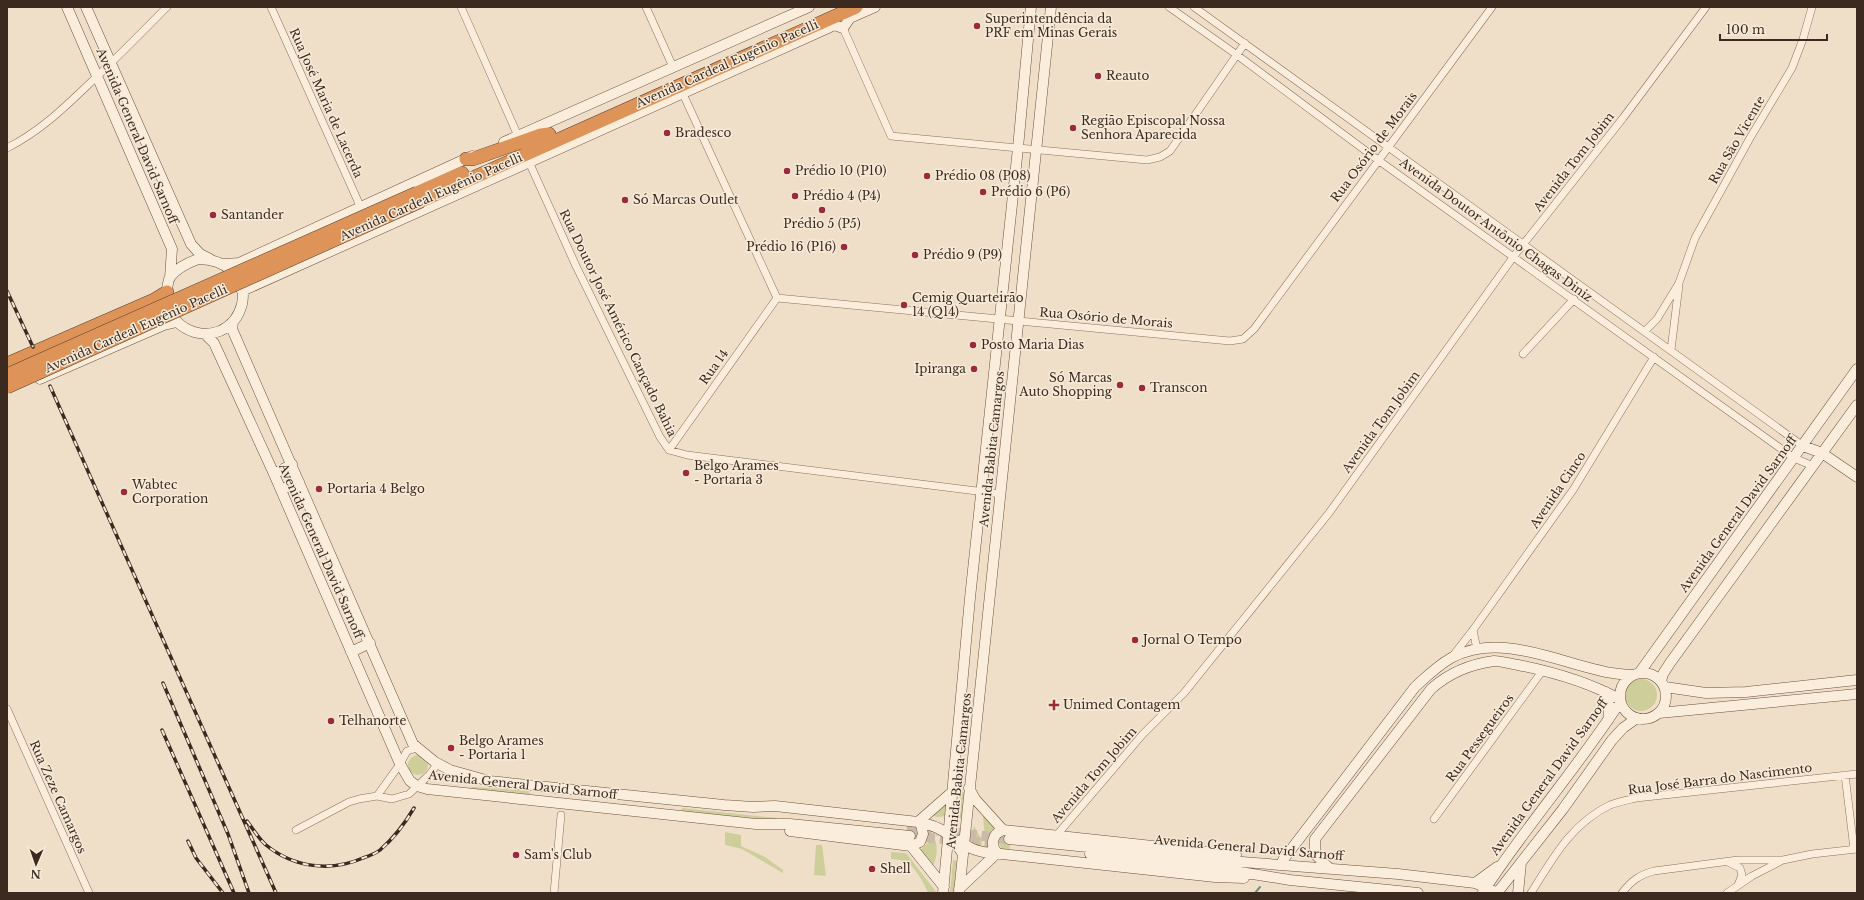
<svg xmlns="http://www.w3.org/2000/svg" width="1864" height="900" font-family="'Libre Baskerville',serif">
	<rect width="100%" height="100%" fill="#efdfc8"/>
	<!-- green -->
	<path fill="#cece9b" d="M1625 695a16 16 0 1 1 32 0a16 16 0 1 1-32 0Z
		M408 765a10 10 0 1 1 20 0a10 10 0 1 1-20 0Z
		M475 787 529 791 530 798 460 789Z
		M960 791 966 792 963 819 958 818Z
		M947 804V816L937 817 932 815Z
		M682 808 777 818V821L682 813Z
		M983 815 997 830 991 850 984 829Z
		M974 826 982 840 981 848 974 844 972 840Z
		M725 832 741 835V846L765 857 783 870V873L742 849 725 845Z
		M930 833C939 840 938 856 933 866L920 850 928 843Z
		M1011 835 1009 852 1002 851 999 843C1001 837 1005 834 1011 835Z
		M816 845H822L826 876 814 875Z
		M891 852 906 853 937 893H928C926 886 914 866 908 863 903 860 897 859 891 859Z
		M953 860 959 861 955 893H950Z"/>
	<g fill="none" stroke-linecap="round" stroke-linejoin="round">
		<!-- stream -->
		<path stroke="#6f9285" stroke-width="2" d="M1255 893 1260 887"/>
		<!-- secondary-tunnel -->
		<path stroke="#cbbba6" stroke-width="10" stroke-dasharray="10 5" stroke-linecap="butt" d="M907 827 1009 839
			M910 836 996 844"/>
		<!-- street casing -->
		<g stroke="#8c705c" stroke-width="8">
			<path id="street" d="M271 7 361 208
				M461 7 518 136
				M646 7 673 67
				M1169 7 1237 55 1378 160 1727 410 1794 458 1813 466
				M1194 7 1803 446
				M843 28 891 136 1147 160 1160 157 1170 151 1245 43
				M683 94 777 298 1230 341 1243 339 1254 329 1492 7
				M7 148C39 132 63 109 89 84 116 59 141 33 167 7
				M529 162 576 266 660 437 669 450 687 455 1001 494
				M1645 331 1657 319 1679 283 1695 238 1750 138 1792 68 1803 39 1812 7
				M1671 350 1679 285
				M1523 354 1574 299
				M669 450 777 298
				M1473 630 1477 649
				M1452 657 1473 630 1573 490 1654 357
				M7 709 89 893
				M1845 775 1854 849
				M377 796 400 764 407 751 417 748
				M1434 819 1543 670
				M296 830 349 802 359 799 377 796 392 799 409 794 430 774 435 767V762
				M1056 836 1143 734 1184 693 1329 513 1514 256 1623 118 1706 7
				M1728 862 1740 868 1742 875 1738 885
				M554 893 561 815
				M1531 893C1553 858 1571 824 1610 805 1618 802 1628 800 1636 798L1857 774
				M1622 893C1631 881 1639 875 1654 871L1738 860H1783L1812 854 1857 849
				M1727 893 1752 876 1781 861"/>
		</g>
		<!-- secondary casing -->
		<g stroke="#6e513f" stroke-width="11">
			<path id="secondary" d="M67 7 172 249 170 278
				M86 7 191 244 200 254 210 259
				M504 142 809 7
				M198 259C223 259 248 275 242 304 239 316 231 326 220 331 192 342 161 318 167 289 168 285 168 280 170 277 177 268 187 263 198 259Z
				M225 264 239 263 472 156
				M242 291 826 29 834 25 843 28 850 18 875 7
				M233 322 232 329 413 744 435 762 450 770 489 781 724 805 753 807 775 806 918 822C943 827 949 833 963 854
				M205 334 214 343 274 474 400 764 410 781 417 786 427 789 756 824H790L910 836
				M40 379 164 325 177 322
				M1803 446 1822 453 1857 477
				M274 474 292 464
				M281 490 299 482
				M351 652 370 643
				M1640 672 1857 369
				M1620 696a23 23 0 1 1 46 0a23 23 0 1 1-46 0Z
				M1661 681 1663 674 1670 663 1857 405
				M1665 687 1706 693 1746 692 1857 680
				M1606 692 1609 706V719
				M1659 713 1857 694
				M969 788 975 799 1003 830
				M918 822 951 793
				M790 831 911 846 944 887
				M1009 839 1216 860 1398 874 1475 883 1498 893
				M961 840C967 848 975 850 983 852L1215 877 1244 878
				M911 846 920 842 923 834 921 825 918 822
				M997 853C990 845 992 834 1003 830L1236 855
				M1090 854 1215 868 1290 880 1418 893
				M1283 860 1415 687C1426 677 1437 666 1451 658 1498 632 1555 661 1602 671 1612 674 1622 674 1632 675
				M1329 868 1315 854V839L1431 689C1449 673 1471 664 1494 661 1502 661 1511 664 1518 665 1553 672 1588 682 1619 699
				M1475 883 1497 867
				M959 889 997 853
				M1483 892C1526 826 1578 767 1620 702
				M943 893 970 598 1018 148 1031 7
				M959 893 1051 7
				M1497 893 1563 809 1612 740 1623 728 1637 718
				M1518 893 1521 863"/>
		</g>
		<!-- highway casing -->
		<g stroke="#5a3f30" stroke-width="14">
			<path id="highway" d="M466 159H473L541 135 549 134
				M417 193 462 173
				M421 201 856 7
				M7 364 154 300 167 292"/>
		</g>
		<!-- street -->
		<use href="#street" stroke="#faeddc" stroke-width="7"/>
		<!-- secondary -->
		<use href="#secondary" stroke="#faeddc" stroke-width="10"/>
		<!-- highway -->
		<use href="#highway" stroke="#de9459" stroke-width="13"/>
		<!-- rail casing -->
		<g stroke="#3c2a20" stroke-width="3.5">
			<path id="rail" d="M7 291 33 347
				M50 386 276 893
				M163 683 228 834 249 893
				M162 730 234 893
				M247 821C253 829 259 839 266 845 294 868 331 872 363 858 369 856 375 854 380 850 394 838 404 825 414 808
				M188 841 196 858 223 893"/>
		</g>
		<!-- rail -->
		<use href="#rail" stroke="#f6ead8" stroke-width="2" stroke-dasharray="6" stroke-linecap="butt"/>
		<!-- highway-bridge casing -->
		<g stroke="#5a3f30" stroke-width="14" stroke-linecap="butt">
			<path id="highway-bridge" d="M7 375 417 193
				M7 387 421 201"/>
		</g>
		<!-- highway-bridge -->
		<use href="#highway-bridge" stroke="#de9459" stroke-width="13"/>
	</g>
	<!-- markers -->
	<g fill="#9c2b39" stroke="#f6ead8" stroke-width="1.5">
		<circle cx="977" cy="26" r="4"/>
		<circle cx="1098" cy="76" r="4"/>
		<circle cx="1073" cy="128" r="4"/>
		<circle cx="667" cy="133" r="4"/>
		<circle cx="787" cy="171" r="4"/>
		<circle cx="927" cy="176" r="4"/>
		<circle cx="983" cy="192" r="4"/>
		<circle cx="795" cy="196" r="4"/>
		<circle cx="625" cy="200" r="4"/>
		<circle cx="822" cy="210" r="4"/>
		<circle cx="213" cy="215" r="4"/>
		<circle cx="844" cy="247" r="4"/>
		<circle cx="915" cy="255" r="4"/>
		<circle cx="904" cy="305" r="4"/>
		<circle cx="973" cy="345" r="4"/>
		<circle cx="974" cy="369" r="4"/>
		<circle cx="1120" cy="385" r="4"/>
		<circle cx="1142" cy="388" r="4"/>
		<circle cx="686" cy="473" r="4"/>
		<circle cx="319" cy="489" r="4"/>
		<circle cx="124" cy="492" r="4"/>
		<circle cx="1135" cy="640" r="4"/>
		<path d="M1052 699h4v4h4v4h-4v4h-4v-4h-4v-4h4z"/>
		<circle cx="331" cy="721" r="4"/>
		<circle cx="451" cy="748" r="4"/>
		<circle cx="516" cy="855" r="4"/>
		<circle cx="872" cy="869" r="4"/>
	</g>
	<g text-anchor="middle" stroke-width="3" stroke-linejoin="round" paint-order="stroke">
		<!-- poi labels -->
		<g font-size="12" fill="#3c2a20" stroke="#f6ead8" text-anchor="start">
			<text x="985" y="23">Superintendência da<tspan x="985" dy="14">PRF em Minas Gerais</tspan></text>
			<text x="1106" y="80">Reauto</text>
			<text x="1081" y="125">Região Episcopal Nossa<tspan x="1081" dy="14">Senhora Aparecida</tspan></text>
			<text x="675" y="137">Bradesco</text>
			<text x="795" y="175">Prédio 10 (P10)</text>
			<text x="935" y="180">Prédio 08 (P08)</text>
			<text x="991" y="196">Prédio 6 (P6)</text>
			<text x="803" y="200">Prédio 4 (P4)</text>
			<text x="633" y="204">Só Marcas Outlet</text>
			<text x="221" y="219">Santander</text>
			<text x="822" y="228" text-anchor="middle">Prédio 5 (P5)</text>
			<text x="836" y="251" text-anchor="end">Prédio 16 (P16)</text>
			<text x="923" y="259">Prédio 9 (P9)</text>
			<text x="912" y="302">Cemig Quarteirão<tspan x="912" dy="14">14 (Q14)</tspan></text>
			<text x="981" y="349">Posto Maria Dias</text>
			<text x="966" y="373" text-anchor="end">Ipiranga</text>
			<text x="1112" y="382" text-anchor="end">Só Marcas<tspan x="1112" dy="14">Auto Shopping</tspan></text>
			<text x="1150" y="392">Transcon</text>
			<text x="694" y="470">Belgo Arames<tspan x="694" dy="14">- Portaria 3</tspan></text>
			<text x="132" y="489">Wabtec<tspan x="132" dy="14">Corporation</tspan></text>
			<text x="327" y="493">Portaria 4 Belgo</text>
			<text x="1143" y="644">Jornal O Tempo</text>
			<text x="1063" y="709">Unimed Contagem</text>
			<text x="339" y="725">Telhanorte</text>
			<text x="459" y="745">Belgo Arames<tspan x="459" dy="14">- Portaria 1</tspan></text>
			<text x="524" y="859">Sam's Club</text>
			<text x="880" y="873">Shell</text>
		</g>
		<!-- street labels -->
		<g font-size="12" fill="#3c2a20" stroke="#f6ead8">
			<text transform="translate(727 64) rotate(-24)" y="4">Avenida Cardeal Eugênio Pacelli</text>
			<text transform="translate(326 103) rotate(66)" y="4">Rua José Maria de Lacerda</text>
			<text transform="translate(137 136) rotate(67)" y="4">Avenida General David Sarnoff</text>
			<text transform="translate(1737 140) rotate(-60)" y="4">Rua São Vicente</text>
			<text transform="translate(1374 147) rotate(-53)" y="4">Rua Osório de Morais</text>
			<text transform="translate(1574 162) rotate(-52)" y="4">Avenida Tom Jobim</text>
			<text transform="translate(431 197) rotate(-24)" y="4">Avenida Cardeal Eugênio Pacelli</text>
			<text transform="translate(1496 230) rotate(36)" y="4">Avenida Doutor Antônio Chagas Diniz</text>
			<text transform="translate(1106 318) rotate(5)" y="4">Rua Osório de Morais</text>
			<text transform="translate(618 323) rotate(64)" y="4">Rua Doutor José Américo Cançado Bahia</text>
			<text transform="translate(136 329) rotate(-24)" y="4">Avenida Cardeal Eugênio Pacelli</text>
			<text transform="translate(714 367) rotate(-55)" y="4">Rua 14</text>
			<text transform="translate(1381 422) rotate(-54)" y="4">Avenida Tom Jobim</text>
			<text transform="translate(992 449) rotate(-84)" y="4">Avenida Babita Camargos</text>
			<text transform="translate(1558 490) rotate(-56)" y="4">Avenida Cinco</text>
			<text transform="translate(1738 514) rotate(-54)" y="4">Avenida General David Sarnoff</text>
			<text transform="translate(321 551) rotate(66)" y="4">Avenida General David Sarnoff</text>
			<text transform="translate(1480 738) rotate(-54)" y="4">Rua Pessegueiros</text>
			<text transform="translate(959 771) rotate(-84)" y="4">Avenida Babita Camargos</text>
			<text transform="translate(1094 775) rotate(-49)" y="4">Avenida Tom Jobim</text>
			<text transform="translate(1549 777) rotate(-54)" y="4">Avenida General David Sarnoff</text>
			<text transform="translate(1720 779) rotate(-7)" y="4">Rua José Barra do Nascimento</text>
			<text transform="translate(523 785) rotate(6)" y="4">Avenida General David Sarnoff</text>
			<text transform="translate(58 797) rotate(66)" y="4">Rua Zeze Camargos</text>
			<text transform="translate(1249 848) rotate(5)" y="4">Avenida General David Sarnoff</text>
		</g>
	</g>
	<!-- border -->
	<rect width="1864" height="900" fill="none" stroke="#3c2a20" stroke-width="16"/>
	<!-- north arrow -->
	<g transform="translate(36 864) rotate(182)" stroke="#f6ead8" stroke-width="3" paint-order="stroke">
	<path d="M0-3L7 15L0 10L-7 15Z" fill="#3c2a20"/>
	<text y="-6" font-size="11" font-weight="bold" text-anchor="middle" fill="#3c2a20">N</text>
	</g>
	<!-- scale -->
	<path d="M1720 34v6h107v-6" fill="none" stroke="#3c2a20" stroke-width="2"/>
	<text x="1726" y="34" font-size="12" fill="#3c2a20" stroke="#f6ead8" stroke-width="3" paint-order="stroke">100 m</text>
</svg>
